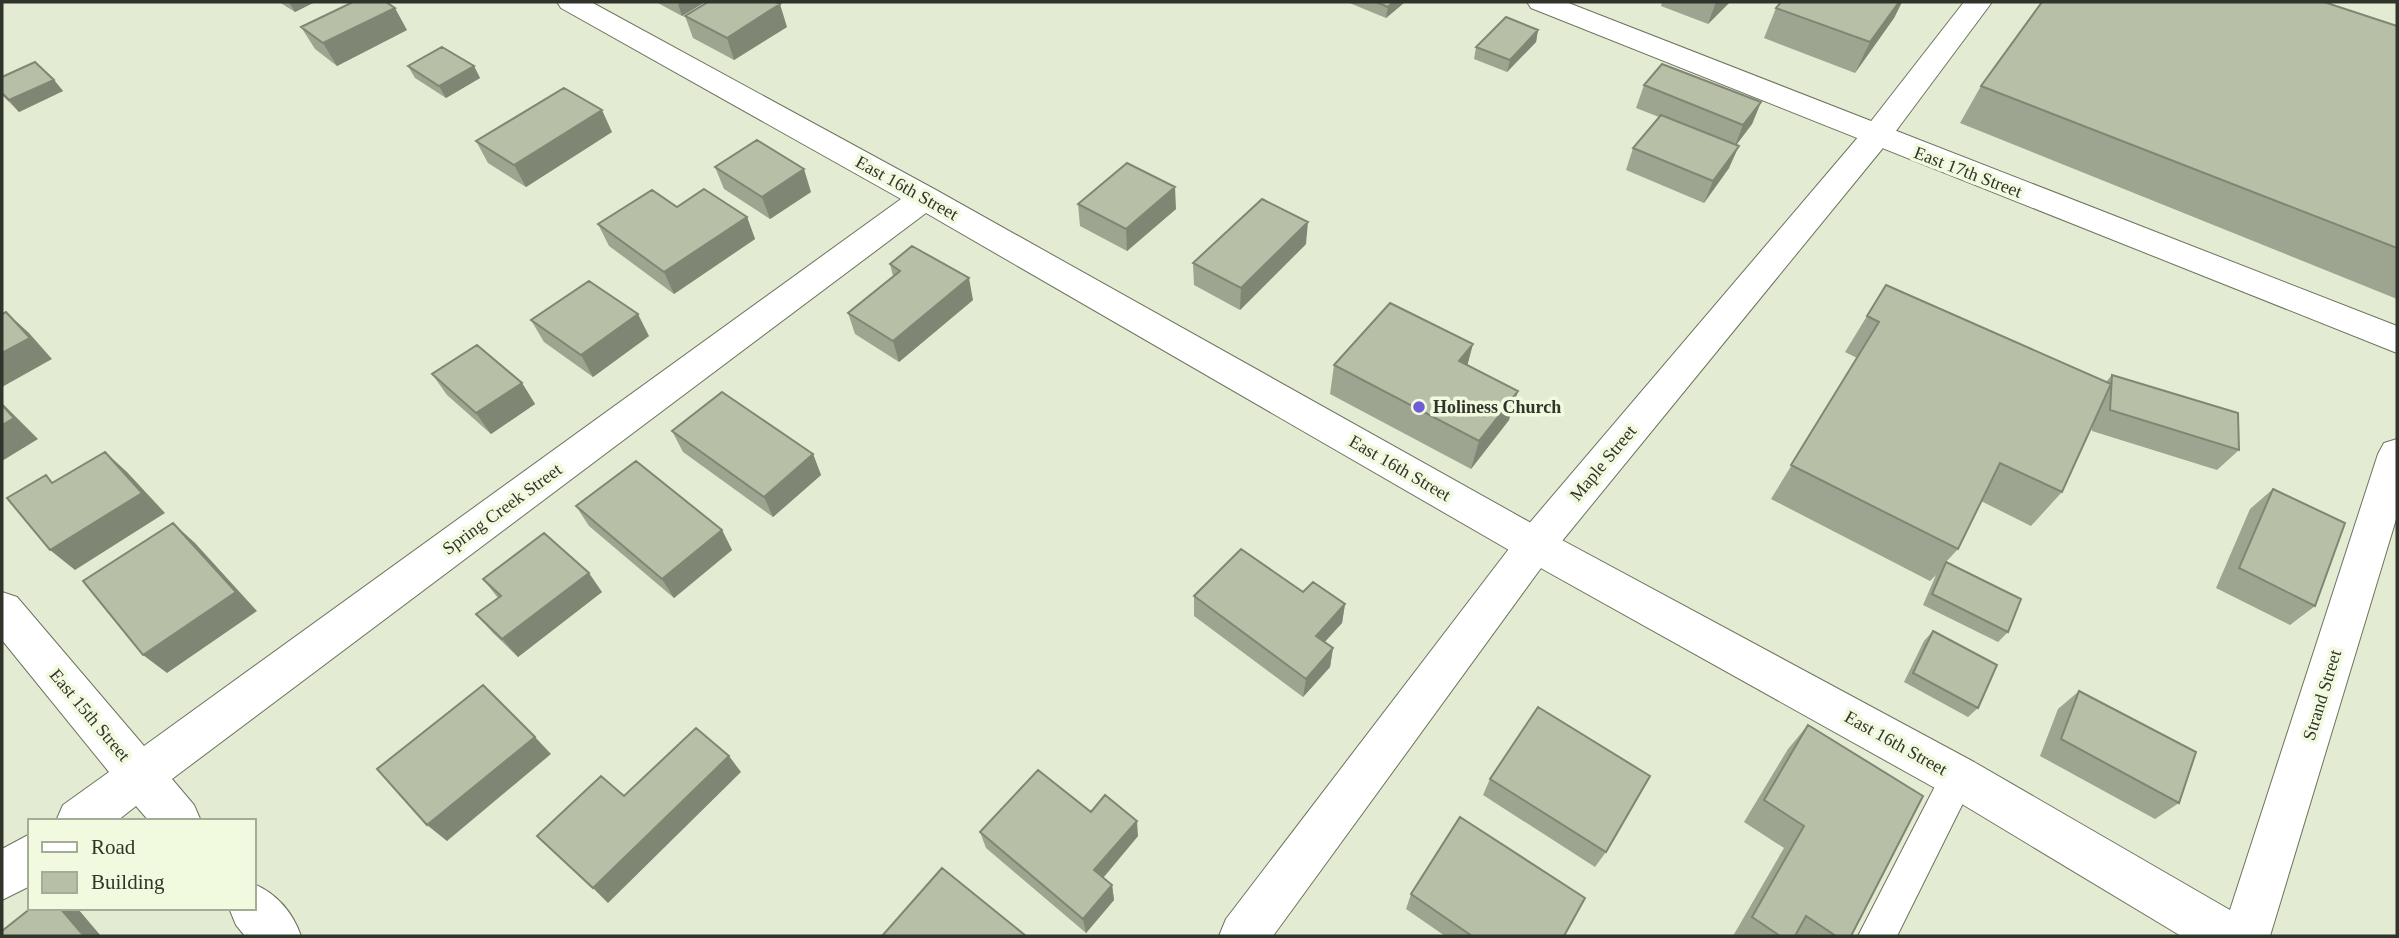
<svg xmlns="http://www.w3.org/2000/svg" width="2399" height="938" font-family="'Times New Roman',serif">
	<rect width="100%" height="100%" fill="#e3ecd2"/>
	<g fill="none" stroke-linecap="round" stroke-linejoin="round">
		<!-- service casing -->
		<g stroke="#6c745d" stroke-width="2">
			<path id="service" d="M1958 761 1970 765 1976 777 1897 936H1858L1946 765Z"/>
		</g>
		<!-- minor casing -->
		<g stroke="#6c745d" stroke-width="2">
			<path id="minor" d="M557 2H591L936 190 1549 533 1974 762 2230 910 2378 454 2384 443 2397 439V516L2270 936H2181L1942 792 1521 557 926 213 172 779 194 805 201 821H149L136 806 117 821H56L63 805 109 772 2 640V592L17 597 144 746 901 199 561 8Z
				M1527 2H1566L2397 326V353L1531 8Z
				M30 834V886L2 900V849Z
				M254 884C277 894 293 913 301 936H245L236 925 229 908H254Z"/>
		</g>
		<!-- secondary casing -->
		<g stroke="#6c745d" stroke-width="2">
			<path id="secondary" d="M1964 2H1992L1887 143 1549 557 1273 936H1219L1226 919 1521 533 1865 129Z"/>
		</g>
		<!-- service -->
		<use href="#service" fill="#fff" fill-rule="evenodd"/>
		<!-- minor -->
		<use href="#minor" fill="#fff" fill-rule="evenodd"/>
		<!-- secondary -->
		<use href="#secondary" fill="#fff" fill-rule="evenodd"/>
	</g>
	<!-- wall -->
	<path fill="#9da48f" d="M279 2H315L295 12Z
		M656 2H705L682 16Z
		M1347 2H1405L1386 18Z
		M1662 2H1730L1708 24 1661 6Z
		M1781 2H1902L1894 18 1855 73 1764 38 1776 8Z
		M685 16 787 27 734 60 693 38Z
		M2397 26V299L1960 123 1981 86Z
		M301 27 407 30 337 66 315 49Z
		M1538 30 1536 42 1507 72 1474 59 1476 47Z
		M408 66H474L480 78 446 98 415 78Z
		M2 77 54 80 63 91 19 112 2 95Z
		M1644 85 1761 102 1752 124 1736 145 1729 168 1704 203 1626 170 1633 148 1659 117 1636 108Z
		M612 132 526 187 488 163 476 141Z
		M715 167 811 192 770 219 724 189Z
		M1078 204 1176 209 1127 251 1080 226Z
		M677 207 747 217 755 239 674 294 609 246 598 224Z
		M1306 244 1240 310 1194 285 1193 263Z
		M890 264 973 300 899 362 855 334 848 313 893 276Z
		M1867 316 2106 382 2112 375 2239 450 2217 470 2092 431V425L2062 492 2031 526 1981 501 1958 549 1946 562 2008 632 1998 642 1923 605 1936 575 1930 581 1771 499 1857 358 1845 352Z
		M531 320 649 336 593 377 544 342Z
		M1473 344 1467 365 1509 420 1471 469 1330 394 1334 365Z
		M432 374 522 383 535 404 491 434 447 395Z
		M672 431 813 454 821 475 773 517 683 452Z
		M2273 489 2315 606 2290 625 2216 588 2250 509Z
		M576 506 722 530 732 550 674 598 589 526Z
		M483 579 602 592 518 657 493 633 476 614 498 598Z
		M1303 592 1345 604 1342 623 1324 642 1333 648 1330 667 1303 697 1194 616V596Z
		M1933 631 1978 708 1968 717 1904 682 1924 641Z
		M2079 691 2179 803 2155 819 2040 756 2058 709Z
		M1808 725 1851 936H1733L1784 848 1744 822 1788 749Z
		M1490 779 1606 852 1595 867 1483 795Z
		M1091 812 1138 836 1103 878 1112 885 1114 900 1086 933 986 848 980 832Z
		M1411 894 1564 936H1445L1406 909Z"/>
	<!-- shaded-wall -->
	<path fill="#808674" d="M289 2H315L295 12Z
		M682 2H705L682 16 678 4Z
		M1393 2H1405L1386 18 1388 7Z
		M1716 2H1730L1708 24Z
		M1899 2H1902L1894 18 1855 73 1870 42Z
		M780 4 787 27 734 60 727 38Z
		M395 8 407 30 337 66 323 43Z
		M1538 30 1536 42 1507 72 1510 60Z
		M474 66 480 78 446 98 439 86Z
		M54 80 63 91 19 112 9 100Z
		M1761 102 1752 124 1734 148 1743 125Z
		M602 110 612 132 526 187 514 165Z
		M1739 146 1729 168 1704 203 1713 181Z
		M804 169 811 192 770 219 762 197Z
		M1175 187 1176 209 1127 251 1126 229Z
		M747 217 755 239 674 294 664 272Z
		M1308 222 1306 244 1240 310 1241 288Z
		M969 278 973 300 899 362 893 341Z
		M6 312 29 333 52 359 2 387V353Z
		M638 314 649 336 593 377 581 355Z
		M1473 344 1465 374 1459 361Z
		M522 383 535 404 491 434 476 413Z
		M1518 391 1509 420 1471 469 1479 441Z
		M2 403 38 439 2 461Z
		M105 452 127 472 165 513 75 570 50 550Z
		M813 454 821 475 773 517 764 497Z
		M173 523 195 543 257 611 167 673 143 655Z
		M722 530 732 550 674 598 662 579Z
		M589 573 602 592 518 657 502 639Z
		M1345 604 1342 623 1313 655 1316 636Z
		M1333 648 1330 667 1303 697 1306 679Z
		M535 737 551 754 447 841 427 825Z
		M729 756 741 772 608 903 593 888Z
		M1137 821 1138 836 1097 885 1094 870Z
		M1112 885 1114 900 1086 933 1083 919Z
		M60 908 78 909 101 936H84Z"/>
	<!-- building -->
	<path fill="#b7bfa6" stroke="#808674" stroke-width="2" d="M353 2H386L395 8 323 43 301 27Z
		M708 2H775L780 4 727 38 685 16Z
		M1376 2H1393L1388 7Z
		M1781 2H1899L1870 42 1776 8Z
		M2042 2H2324L2397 26V248L1981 86Z
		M1506 17 1538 30 1510 60 1476 47Z
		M442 47 474 66 439 86 408 66Z
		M35 62 54 80 9 100 2 93V77Z
		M1662 64 1761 102 1743 125 1644 85Z
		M564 88 602 110 514 165 476 141Z
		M1661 115 1739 146 1713 181 1633 148Z
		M757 140 804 169 762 197 715 167Z
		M1127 163 1175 187 1126 229 1078 204Z
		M704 189 747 217 664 272 598 224 652 190 677 207Z
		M1262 199 1308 222 1241 288 1193 263Z
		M912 246 969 278 893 341 848 313 900 271 890 264Z
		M589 281 638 314 581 355 531 320Z
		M1886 285 2111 384 2062 492 2000 463 1958 549 1791 465 1879 322 1867 316Z
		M1390 303 1473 344 1459 361 1518 391 1479 441 1334 365Z
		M6 312 30 338 2 353V314Z
		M477 345 522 383 476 413 432 374Z
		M2112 375 2238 413 2239 450 2110 410Z
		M722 392 813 454 764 497 672 431Z
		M2 405 14 418 2 425Z
		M105 452 142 493 50 550 7 498 46 475 52 483Z
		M636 461 722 530 662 579 576 506Z
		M2273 489 2345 523 2315 606 2239 568Z
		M173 523 236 592 143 655 83 581Z
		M544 533 589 573 502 639 476 614 501 596 483 579Z
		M1241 549 1303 592 1313 582 1345 604 1316 636 1333 648 1306 679 1194 596Z
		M1946 562 2021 599 2008 632 1932 594Z
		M1933 631 1997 665 1978 708 1913 673Z
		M483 685 535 737 427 825 377 769Z
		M2079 691 2196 752 2179 803 2061 739Z
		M1538 707 1650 776 1606 852 1490 779Z
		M1808 725 1923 796 1851 936H1836L1806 916 1795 936H1780L1752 917 1804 826 1764 800Z
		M696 728 729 756 593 888 537 836 601 776 624 796Z
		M1038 770 1091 812 1105 795 1137 821 1094 870 1112 885 1083 919 980 832Z
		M1460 817 1585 898 1564 936H1472L1411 894Z
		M942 868 1026 936H882Z
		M31 908H60L84 936H2V931Z"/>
	<!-- markers -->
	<circle fill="#6e5cd6" stroke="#f1fadf" stroke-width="2.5" cx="1419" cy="407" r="7"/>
	<g text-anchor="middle" stroke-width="7" stroke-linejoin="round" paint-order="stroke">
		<!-- street labels -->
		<g font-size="18" fill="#31342a" stroke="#f1fadf">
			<text transform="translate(1968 172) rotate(21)" y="6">East 17th Street</text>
			<text transform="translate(907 188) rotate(29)" y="6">East 16th Street</text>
			<text transform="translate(1603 463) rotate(-50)" y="6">Maple Street</text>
			<text transform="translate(1400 468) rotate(30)" y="6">East 16th Street</text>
			<text transform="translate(502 509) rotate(-36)" y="6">Spring Creek Street</text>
			<text transform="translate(2322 695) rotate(-73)" y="6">Strand Street</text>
			<text transform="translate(90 715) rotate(50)" y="6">East 15th Street</text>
			<text transform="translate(1896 743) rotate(29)" y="6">East 16th Street</text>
		</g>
		<!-- poi labels -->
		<g font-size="18" font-weight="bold" fill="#31342a" stroke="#f1fadf" text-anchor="start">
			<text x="1433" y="413">Holiness Church</text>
		</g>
	</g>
	<!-- border -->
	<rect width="2399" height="938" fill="none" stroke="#31342a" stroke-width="7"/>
	<!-- legend -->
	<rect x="28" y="819" width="228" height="91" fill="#f1fadf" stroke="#a4ab97" stroke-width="2"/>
	<rect x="42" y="842" width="35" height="10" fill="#ffffff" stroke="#a4ab97" stroke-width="2"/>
	<text x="91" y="854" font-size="21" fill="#31342a">Road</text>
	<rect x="42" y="872" width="35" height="21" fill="#b7bfa6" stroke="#a4ab97" stroke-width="2"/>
	<text x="91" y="889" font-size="21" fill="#31342a">Building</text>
</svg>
